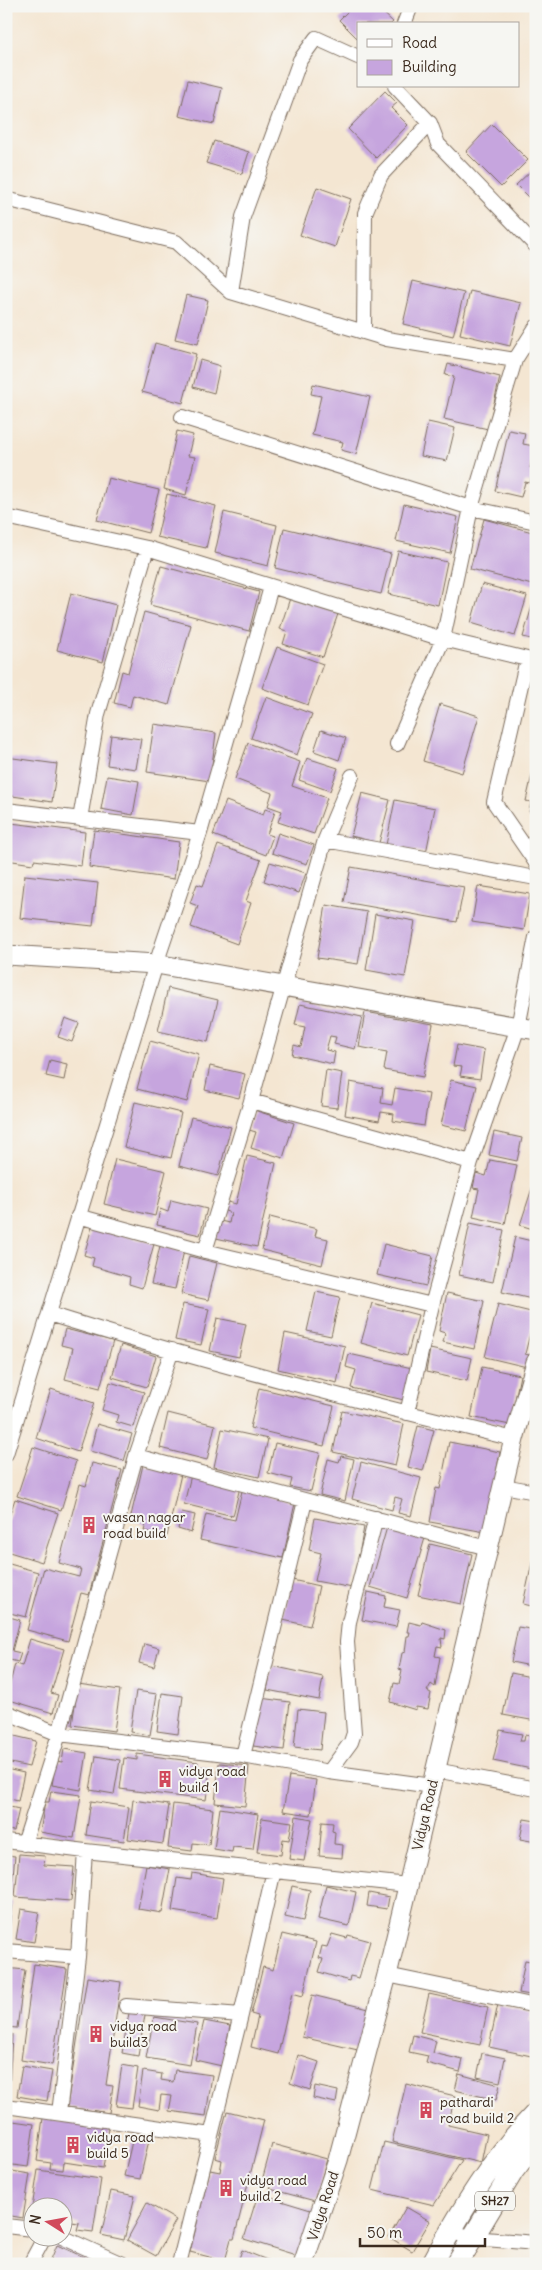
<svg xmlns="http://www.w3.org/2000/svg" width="542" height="2270" font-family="Delius,sans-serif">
	<rect width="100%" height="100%" fill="#f6f6f2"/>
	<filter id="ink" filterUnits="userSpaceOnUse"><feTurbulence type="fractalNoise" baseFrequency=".02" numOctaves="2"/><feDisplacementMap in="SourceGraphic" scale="10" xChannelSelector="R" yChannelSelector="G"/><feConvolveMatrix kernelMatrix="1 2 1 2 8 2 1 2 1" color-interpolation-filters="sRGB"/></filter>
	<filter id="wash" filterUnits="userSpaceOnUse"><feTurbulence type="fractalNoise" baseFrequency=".0096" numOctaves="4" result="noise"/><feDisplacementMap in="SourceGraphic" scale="20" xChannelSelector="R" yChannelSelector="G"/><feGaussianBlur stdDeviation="1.12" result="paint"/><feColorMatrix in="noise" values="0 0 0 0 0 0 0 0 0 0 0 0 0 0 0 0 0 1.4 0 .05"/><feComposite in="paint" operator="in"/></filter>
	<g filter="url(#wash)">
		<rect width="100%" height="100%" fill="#f4e6d2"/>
		<g id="blocks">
			<!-- building -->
			<path fill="#c6a5de" d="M353 6H376L393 22 391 24H358V39L339 20Z
				M188 80 222 88 214 124 179 116Z
				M385 91 397 103 391 108 408 125 376 158 348 129Z
				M492 124 528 160 501 187 466 152Z
				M214 141 249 152 242 174 206 163Z
				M536 166V205L516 185Z
				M317 187 351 199 335 247 300 235Z
				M413 281 464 293 453 336 403 324Z
				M470 291 521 303 510 346 460 334Z
				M186 295 208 300 198 344 175 339Z
				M155 343 196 354 183 403 142 392Z
				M200 360 220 366 214 393 193 387Z
				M448 364 500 377 488 429 444 419 454 377 445 375Z
				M313 384 370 397 356 454 341 450 343 442 312 435 321 396 311 394Z
				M428 422 455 428 447 461 421 456Z
				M509 430 525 433 523 444 534 446 530 468 534 467 530 483 525 482 521 497 495 491Z
				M177 431 193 435 188 456 195 457 186 495 164 489Z
				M108 478 159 490 148 533 97 520Z
				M167 494 216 506 206 548 157 537Z
				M404 504 458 517 450 553 396 541Z
				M224 512 277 525 268 566 215 553Z
				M484 519 536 533V586L470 569Z
				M284 528 391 554 381 594 275 568Z
				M398 551 447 562 438 605 388 594Z
				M161 566 259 592 249 631 150 605Z
				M482 584 527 596 515 636 471 623Z
				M71 593 116 605 103 662 57 650Z
				M535 596H536V640L523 637Z
				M290 598 338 614 323 657 283 644 287 631 280 629Z
				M144 612 191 625 169 705 133 695 130 707 114 703 122 671 128 673Z
				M277 647 323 664 308 705 262 688Z
				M266 697 312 714 297 755 251 738Z
				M440 704 479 716 462 773 423 761Z
				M154 724 216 733 210 781 147 772Z
				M321 730 346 738 339 760 314 751Z
				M111 735 141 739 136 769 107 765Z
				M248 743 300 762 292 786 327 798 314 834 278 822 282 811 268 806 272 793 235 779Z
				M6 757 57 764 52 802 6 795Z
				M307 758 338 768 330 791 299 780Z
				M535 762H536V813L529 812 531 802 526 801Z
				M107 776 139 781 133 815 101 809Z
				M362 793 390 800 379 843 351 836Z
				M395 800 435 808 426 853 386 845Z
				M226 801 263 815 265 809 275 812 267 834 273 836 266 855 213 835Z
				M11 823 85 832 81 866 34 860 33 864 6 860Z
				M94 830 179 842 174 879 89 867Z
				M278 833 314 845 307 864 272 853Z
				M218 845 261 860 246 901 251 903 237 944 191 927 198 906 190 903 197 884 203 886Z
				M270 862 306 873 299 893 264 881Z
				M351 867 464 887 457 922 344 902Z
				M25 875 98 883 93 926 20 918Z
				M478 886 530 894 524 930 472 922Z
				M326 905 367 912 358 964 317 958Z
				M375 914 415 921 405 977 366 970Z
				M168 988 218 1000 208 1042 158 1031Z
				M300 1004 362 1017 355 1049 334 1044 336 1037 330 1036 326 1050 335 1052 333 1064 292 1055 294 1045 301 1047 305 1027 295 1025Z
				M365 1012 433 1024 423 1077 384 1070 387 1052 359 1047Z
				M65 1018 79 1023 72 1042 58 1037Z
				M150 1041 199 1054 187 1102 137 1089Z
				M457 1045 484 1050 480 1079 460 1076 462 1067 453 1066Z
				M50 1060 67 1064 64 1080 46 1076Z
				M210 1066 245 1074 239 1098 205 1090Z
				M326 1070 342 1073 337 1108 321 1106Z
				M451 1080 477 1086 466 1131 441 1125Z
				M350 1082 383 1088 381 1103 392 1105 395 1088 429 1094 424 1126 393 1121 394 1114 381 1112 379 1121 345 1115Z
				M135 1102 181 1113 171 1158 124 1147Z
				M254 1110 294 1123 283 1158 251 1148 256 1132 249 1130Z
				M191 1117 231 1127 218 1176 179 1166Z
				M494 1132 522 1138 517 1161 489 1155Z
				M247 1156 276 1163 257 1247 216 1238 220 1221 229 1223 231 1213 225 1211 227 1202 236 1204Z
				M115 1159 166 1171 155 1216 104 1204Z
				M490 1160 517 1165 505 1224 473 1217 479 1189 473 1188 476 1173 486 1176Z
				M536 1176V1230L520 1225Z
				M171 1200 207 1209 200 1235 157 1225 160 1209 168 1212Z
				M270 1217 317 1229 315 1236 328 1239 322 1265 262 1250Z
				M470 1223 504 1230 493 1282 459 1275Z
				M92 1227 154 1244 142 1288 129 1284 130 1277 92 1266 94 1258 84 1255Z
				M515 1237 536 1242V1300L502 1292Z
				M384 1244 433 1256 426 1286 377 1275Z
				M160 1246 184 1251 175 1289 151 1284Z
				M189 1256 217 1263 208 1300 181 1294Z
				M316 1292 340 1297 331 1336 307 1331Z
				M447 1293 484 1301 474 1349 443 1342 445 1333 439 1331Z
				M372 1303 418 1315 407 1356 361 1343Z
				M183 1304 209 1309 201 1345 175 1340Z
				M498 1304 535 1313 525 1354 529 1355 527 1367 485 1357Z
				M217 1318 246 1324 239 1357 210 1351Z
				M65 1329 113 1341 100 1388 65 1379 73 1348 61 1345Z
				M285 1333 345 1346 337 1383 278 1369Z
				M121 1345 156 1356 147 1387 112 1377Z
				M430 1349 472 1358 467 1381 426 1372Z
				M349 1354 412 1368 404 1400 351 1388 356 1370 346 1367Z
				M482 1367 520 1375 510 1425 471 1417Z
				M110 1382 144 1392 133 1427 116 1422 118 1415 102 1410Z
				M259 1388 334 1406 324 1446 250 1428Z
				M51 1389 94 1403 78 1452 36 1438Z
				M342 1411 404 1424 395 1466 333 1452Z
				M168 1413 215 1425 207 1460 160 1448Z
				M97 1424 132 1434 124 1461 90 1451Z
				M418 1426 434 1430 423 1471 408 1467Z
				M222 1429 268 1439 259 1477 214 1467Z
				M449 1442 500 1452 485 1532 430 1522 436 1488 440 1489Z
				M275 1443 320 1453 311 1491 290 1487 292 1479 268 1473Z
				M33 1447 76 1461 61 1510 17 1496Z
				M341 1456 354 1459 345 1501 320 1495 328 1459 339 1462Z
				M361 1462 421 1478 411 1516 398 1513 402 1499 395 1497 392 1510 352 1499Z
				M92 1463 122 1470 89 1595 81 1593 68 1641 27 1630 44 1568 79 1577 81 1569 59 1563 80 1484 86 1486Z
				M143 1465 181 1474 167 1536 144 1531 146 1524 130 1520Z
				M191 1475 240 1487 233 1516 184 1504Z
				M242 1491 295 1503 283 1558 200 1540 206 1514 235 1520Z
				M15 1499 58 1513 42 1562 6 1551V1526Z
				M182 1512 195 1515 191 1533 178 1529Z
				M315 1518 364 1527 353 1588 315 1581 321 1553 309 1550Z
				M387 1527 425 1538 407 1598 370 1587Z
				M430 1544 472 1554 461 1604 418 1595Z
				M535 1549H536V1607L523 1604Z
				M6 1563 38 1572 26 1617 6 1612Z
				M292 1580 319 1586 310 1626 283 1620Z
				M368 1592 386 1596 384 1607 400 1610 396 1627 362 1620Z
				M6 1616 20 1620 12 1651 21 1653 18 1662 6 1659Z
				M409 1622 421 1625 422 1622 446 1630 445 1639 441 1638 442 1647 437 1646 435 1656 440 1657 435 1687 431 1684 427 1691 431 1693 428 1709 416 1707V1710L390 1702 394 1683 399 1684 402 1670 399 1669 402 1653 405 1652 407 1636H409L410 1632H407Z
				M518 1627 536 1630V1667L511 1662Z
				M30 1639 64 1649 51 1693 58 1695 53 1713 6 1699 15 1664 22 1666Z
				M144 1644 159 1648 154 1667 139 1663Z
				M272 1666 323 1677 319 1700 267 1690Z
				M511 1673 536 1678V1721L503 1715Z
				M78 1684 120 1690 114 1731 72 1725Z
				M136 1691 157 1694 150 1735 130 1732Z
				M162 1693 183 1696 178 1734 157 1731Z
				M260 1698 290 1702 284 1750 253 1746Z
				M298 1709 324 1712 320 1750 294 1747Z
				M500 1730 522 1734 520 1741H524L525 1735 536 1737V1770L493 1761Z
				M6 1734 36 1741 29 1767 6 1762Z
				M64 1749 87 1753 81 1790 52 1785 56 1761 62 1762Z
				M137 1754 198 1762 197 1766 210 1768 206 1800 120 1789 124 1758 137 1760Z
				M96 1756 120 1760 114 1794 90 1790Z
				M219 1763 249 1766 245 1806 215 1803Z
				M6 1769 24 1773 18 1801 6 1798Z
				M289 1776 316 1780 311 1815 283 1811Z
				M51 1791 81 1795 74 1838 40 1832 45 1802H49Z
				M133 1800 169 1805 163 1844 128 1839Z
				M91 1801 129 1807 124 1841 86 1835Z
				M173 1804 213 1809 209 1845 193 1843 192 1851 168 1848Z
				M6 1806 19 1809 14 1831 6 1830Z
				M220 1808 258 1814 253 1849 233 1847 232 1852 214 1849Z
				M296 1816 312 1819 304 1861 289 1859Z
				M262 1818 292 1822 289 1840 283 1839 281 1855 257 1852Z
				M524 1819 536 1821V1842L520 1839Z
				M322 1822 333 1823 332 1831 335 1832 334 1844 343 1845 342 1858 319 1856Z
				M19 1854 45 1856 44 1865 74 1867 71 1901 15 1897Z
				M6 1855 15 1856 11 1895H6Z
				M146 1865 170 1869 162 1913 138 1909Z
				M192 1873 223 1878 217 1918 172 1911 177 1878 191 1880Z
				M326 1885 356 1892 349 1926 318 1919Z
				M292 1886 310 1890 303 1921 285 1917Z
				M369 1893 389 1897 387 1909 367 1906Z
				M6 1901 12 1902 8 1941 6 1940Z
				M21 1909 39 1912 34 1942 16 1939Z
				M282 1934 316 1942 303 1996 292 1993 278 2054 251 2047 258 2016 251 2014 263 1967 273 1970Z
				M332 1934 347 1938 348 1935 370 1941 359 1978 350 1976 349 1981 319 1972 323 1959 319 1958 322 1946 327 1947Z
				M525 1960 536 1962V1996L519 1993Z
				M34 1964 67 1969 52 2065 21 2060Z
				M6 1968 25 1970 17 2028 6 2027Z
				M87 1977 121 1982 106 2085 113 2086 109 2113 67 2107Z
				M429 1994 488 2007 480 2045 420 2032Z
				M312 1995 373 2010 362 2051 302 2037Z
				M498 2004 531 2011 529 2020 536 2021V2057L489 2047Z
				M129 2013 145 2015 138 2056 122 2053Z
				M154 2017 197 2024 190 2065 146 2058Z
				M204 2021 230 2026 222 2066 195 2060Z
				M6 2034H12L9 2092H6Z
				M413 2035 436 2041 433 2053 463 2060 460 2072 426 2063 428 2056 409 2052Z
				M482 2053 505 2058 500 2082 477 2077Z
				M298 2055 319 2062 310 2090 290 2083Z
				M122 2065 138 2068 132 2108 116 2106Z
				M22 2066 52 2071 47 2101 17 2096Z
				M175 2070 212 2075 206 2116 169 2111 172 2096 161 2095 159 2110 138 2106 143 2071 162 2074 161 2080 173 2082Z
				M459 2074 500 2085 496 2100 455 2090Z
				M406 2084 455 2096 448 2125 487 2134 481 2163 392 2142Z
				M315 2086 338 2091 336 2103 313 2098Z
				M227 2111 264 2120 234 2239H231L225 2261 190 2252 210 2170 220 2172 222 2160 215 2158Z
				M43 2118 109 2128 103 2168 64 2162 63 2170 50 2169 51 2163 37 2161Z
				M6 2120 34 2124 28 2167 6 2164Z
				M133 2137 149 2140 140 2179 124 2176Z
				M384 2142 462 2160 434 2205 372 2190Z
				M272 2144 327 2159 315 2201 270 2189 273 2180 263 2177Z
				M6 2170 30 2174 23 2218 6 2215Z
				M38 2170 101 2179 93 2232 77 2230 79 2223 62 2221V2208H32Z
				M111 2191 135 2196 124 2240 101 2235Z
				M258 2194 314 2211 299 2256 244 2239Z
				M147 2203 176 2220 156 2256 127 2240Z
				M406 2207 430 2221 412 2251 389 2237Z
				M57 2245 99 2264H49Z
				M242 2250 277 2264H237Z"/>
		</g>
	</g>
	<g filter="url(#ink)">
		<use href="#blocks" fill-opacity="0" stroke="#7c6c5d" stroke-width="1"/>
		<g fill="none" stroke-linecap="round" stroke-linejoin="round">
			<!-- street casing -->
			<g stroke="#7c6c5d" stroke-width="16">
				<path id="street" d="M404 24 411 6
					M395 86 430 123 438 144 536 246
					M6 199 176 242 231 292 387 339 515 360
					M231 292 243 217 300 60 316 38 358 57
					M364 332 365 213 381 175 430 123
					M182 417 471 508 536 522
					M6 517 147 548 443 639 471 508 515 360 536 327
					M397 744 443 639 527 659 494 802 536 863
					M6 810 200 833
					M80 819 98 714 147 548
					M325 840 352 776
					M536 878 325 840 251 1101 471 1162 518 1027 536 937
					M78 1216 205 1251 432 1305
					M205 1251 251 1101
					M49 1314C202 1362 358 1401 514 1439
					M407 1413 432 1305 471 1162
					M6 1454 156 964 200 833 271 587
					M136 1456 488 1548
					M503 1486 536 1492
					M6 1712 59 1734 243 1756 329 1772 432 1786
					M243 1756 305 1501
					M435 1770 536 1789
					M329 1772 351 1742 354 1733 347 1642 349 1622 376 1518
					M6 1841 85 1851 408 1885
					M24 1844 59 1734 136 1456 172 1350
					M6 1951 78 1957
					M387 1975 536 2006
					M126 2006 241 2015
					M6 2106 211 2135
					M59 2113 78 1957 85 1851
					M6 2226 32 2229
					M450 2231 472 2238 536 2243
					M62 2237 122 2264
					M30 2264 44 2238
					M179 2264 241 2015 274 1870"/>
			</g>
			<!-- secondary casing -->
			<g stroke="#7c6c5d" stroke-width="21">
				<path id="secondary" d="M6 955 156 964 536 1030
					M303 2264 338 2160 387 1975 514 1439 536 1362"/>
			</g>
			<!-- primary casing -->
			<g stroke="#7c6c5d" stroke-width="23">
				<path id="primary" d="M432 2264C461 2211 493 2157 536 2113
					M457 2264 513 2171 536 2141"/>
			</g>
			<!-- street -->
			<use href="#street" stroke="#fff" stroke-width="14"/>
			<!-- secondary -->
			<use href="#secondary" stroke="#fff" stroke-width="19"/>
			<!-- primary -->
			<use href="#primary" stroke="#fff" stroke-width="21"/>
		</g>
	</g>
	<!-- icons -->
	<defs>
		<g id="building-bare" transform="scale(1.35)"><path d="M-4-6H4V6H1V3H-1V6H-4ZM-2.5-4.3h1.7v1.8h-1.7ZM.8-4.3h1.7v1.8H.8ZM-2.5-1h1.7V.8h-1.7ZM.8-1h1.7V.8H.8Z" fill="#d1495b" stroke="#f6f6f2" stroke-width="2.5" paint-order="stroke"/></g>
	</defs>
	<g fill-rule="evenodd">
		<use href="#building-bare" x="89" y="1525"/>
		<use href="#building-bare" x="165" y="1779"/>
		<use href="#building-bare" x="96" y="2034"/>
		<use href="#building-bare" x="426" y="2110"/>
		<use href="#building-bare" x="73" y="2145"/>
		<use href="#building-bare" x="226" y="2188"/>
	</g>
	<g text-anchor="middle" stroke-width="4" stroke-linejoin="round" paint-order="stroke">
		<!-- shield labels -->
		<rect fill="#f6f6f2" stroke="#73675e" stroke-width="1" x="475" y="2191.5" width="40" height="19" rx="4"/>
		<g font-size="12" font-weight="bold" fill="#3b2a1e">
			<text x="495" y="2205">SH27</text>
		</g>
		<!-- poi labels -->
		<g font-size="14" fill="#3b2a1e" stroke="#f6f6f2" text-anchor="start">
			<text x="103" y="1522">wasan nagar<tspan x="103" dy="16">road build</tspan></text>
			<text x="179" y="1776">vidya road<tspan x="179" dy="16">build 1</tspan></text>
			<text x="110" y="2031">vidya road<tspan x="110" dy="16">build3</tspan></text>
			<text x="440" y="2107">pathardi<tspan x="440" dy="16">road build 2</tspan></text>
			<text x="87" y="2142">vidya road<tspan x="87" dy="16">build 5</tspan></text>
			<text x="240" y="2185">vidya road<tspan x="240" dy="16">build 2</tspan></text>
		</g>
		<!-- street labels -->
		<g font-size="14" fill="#3b2a1e" stroke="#f6f6f2">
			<text transform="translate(425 1815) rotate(-77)" y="5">Vidya Road</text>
			<text transform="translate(323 2206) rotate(-72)" y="5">Vidya Road</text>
		</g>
	</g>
	<!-- margin -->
	<rect width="542" height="2270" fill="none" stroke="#f6f6f2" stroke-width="25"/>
	<!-- legend -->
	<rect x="357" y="22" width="162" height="65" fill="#f6f6f2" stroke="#aba49d"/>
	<rect x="367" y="39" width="25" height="8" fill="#ffffff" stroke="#aba49d"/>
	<text x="402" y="48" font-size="15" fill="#3b2a1e">Road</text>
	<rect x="367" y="60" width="25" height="15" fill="#c6a5de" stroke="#aba49d"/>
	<text x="402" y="72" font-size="15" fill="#3b2a1e">Building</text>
	<!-- north arrow -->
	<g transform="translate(48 2222) rotate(281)"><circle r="24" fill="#f6f6f2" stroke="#aba49d"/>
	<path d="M0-4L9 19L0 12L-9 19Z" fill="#d1495b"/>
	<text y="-8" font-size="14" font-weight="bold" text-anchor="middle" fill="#3b2a1e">N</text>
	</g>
	<!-- scale -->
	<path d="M360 2238v8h125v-8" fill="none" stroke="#3b2a1e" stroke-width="2.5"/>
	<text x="367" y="2238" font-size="15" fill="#3b2a1e" stroke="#f6f6f2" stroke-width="4" paint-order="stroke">50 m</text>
</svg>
